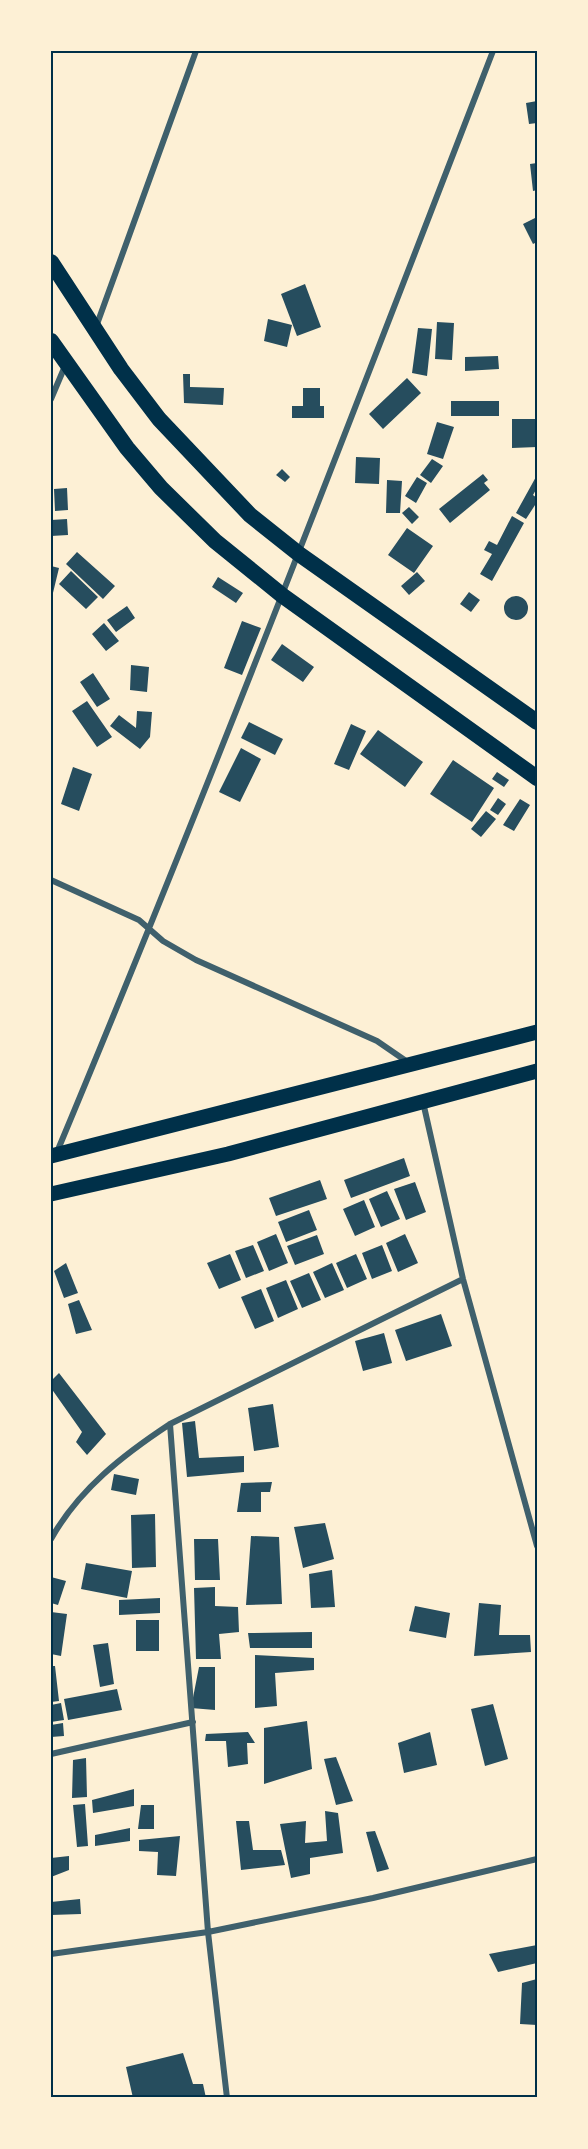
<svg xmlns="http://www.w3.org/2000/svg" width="588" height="2149" font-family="'Asap Condensed',sans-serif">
	<rect width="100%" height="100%" fill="#fdf0d5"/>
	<!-- building -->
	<path fill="#264d5e" d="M537 101V123L529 124 526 103Z
		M537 163V190L533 191 530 164Z
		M537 217V242L533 244 523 224Z
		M305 284 321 327 297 336 281 294Z
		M268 319 292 325 287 347 264 341Z
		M437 322 454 323 452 360 435 359Z
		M418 328 432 329 427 376 412 373Z
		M498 356 499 369 465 371V357Z
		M183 374H190V387L224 388 223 405 184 403Z
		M407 378 421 393 383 429 369 414Z
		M303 388H320V406H324V418H292V406H303Z
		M451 401H499V416H451Z
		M512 419H537V447L512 448Z
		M437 422 454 427 443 459 427 454Z
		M356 457 380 458 379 484 355 483Z
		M432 459 443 466 431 483 420 475Z
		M282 469 290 477 285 482 276 475Z
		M483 474 488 480 484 483 490 490 450 523 439 509Z
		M537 475V488L533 495 537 498V502L526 519 516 513Z
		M417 477 427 483 416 503 405 496Z
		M387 480 402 481 400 513H386Z
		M67 488 68 510 55 511 54 489Z
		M409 507 419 517 412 524 402 513Z
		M512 516 524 523 492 581 480 574 492 554 484 550 489 541 497 545Z
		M67 519 68 535 51 536V520Z
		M407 528 433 546 414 573 388 555Z
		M77 552 115 586 103 599 66 564Z
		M51 566 59 568 52 597H51Z
		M71 571 98 597 86 609 59 584Z
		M417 572 425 581 409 595 401 586Z
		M218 577 243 593 236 603 212 587Z
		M469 592 480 600 471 612 460 604Z
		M504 608a12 12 0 1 1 24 0a12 12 0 1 1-24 0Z
		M127 606 135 618 116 632 107 620Z
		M242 621 261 628 242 675 224 668Z
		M104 623 119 641 106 651 92 634Z
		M282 644 314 667 303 682 271 660Z
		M131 665 149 667 147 692 130 690Z
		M93 673 110 699 97 707 80 682Z
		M87 701 112 737 97 747 72 711Z
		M137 711 152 712 150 737 140 749 110 726 119 715 136 728Z
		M249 722 283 739 275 755 241 738Z
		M351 724 366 731 349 770 334 764Z
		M378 730 423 762 405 787 360 754Z
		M241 748 261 759 240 802 219 792Z
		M453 760 494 788 472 822 430 794Z
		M73 767 92 774 79 811 61 804Z
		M497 772 509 780 504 787 492 779Z
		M498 798 506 804 498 815 490 810Z
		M520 799 530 805 514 831 503 825Z
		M486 811 496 819 481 837 471 829Z
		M404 1158 410 1176 351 1198 344 1180Z
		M320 1180 327 1199 276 1216 269 1198Z
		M415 1182 426 1212 406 1220 394 1189Z
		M387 1191 400 1219 381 1227 369 1199Z
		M364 1200 375 1227 355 1236 343 1209Z
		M309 1210 317 1230 286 1242 278 1222Z
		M276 1234 288 1263 269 1271 257 1242Z
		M405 1234 418 1263 398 1272 386 1243Z
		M317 1235 324 1254 295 1265 287 1246Z
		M253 1245 264 1271 246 1278 235 1251Z
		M382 1245 392 1271 372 1279 362 1253Z
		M230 1254 241 1280 219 1289 207 1263Z
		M356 1254 367 1279 347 1288 336 1263Z
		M66 1263 78 1293 64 1298 54 1271Z
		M332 1263 344 1290 325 1298 313 1272Z
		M309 1273 321 1300 302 1308 290 1281Z
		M286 1280 298 1309 278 1318 266 1288Z
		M261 1289 274 1321 255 1329 241 1297Z
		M79 1300 92 1330 76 1334 68 1304Z
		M441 1314 452 1346 406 1361 395 1330Z
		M384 1333 392 1363 363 1371 355 1341Z
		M59 1373 106 1434 87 1455 76 1442 82 1432 51 1388V1381Z
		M273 1404 279 1447 254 1451 248 1408Z
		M195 1421 199 1458 244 1456V1472L187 1477 182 1423Z
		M114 1474 139 1479 136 1495 111 1490Z
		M272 1482 270 1492H261V1512H237L241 1483Z
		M155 1514 156 1567 132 1568 131 1515Z
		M325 1523 334 1559 303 1568 294 1527Z
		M251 1536 279 1537 282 1604 246 1605Z
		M194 1539H218L220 1580H195Z
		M86 1563 132 1571 127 1598 81 1589Z
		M332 1570 335 1607 311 1608 309 1574Z
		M51 1577 66 1581 58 1605 51 1603Z
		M215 1587V1606L238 1607 239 1632 219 1634 221 1659H196L194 1588Z
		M160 1598V1613L119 1615V1600Z
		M479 1603 501 1605 499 1635H530L531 1652 474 1656Z
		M415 1606 450 1613 446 1638 409 1631Z
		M51 1612 67 1614 61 1656 51 1654Z
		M136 1620H159V1651H136Z
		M312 1632V1648H250L248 1633Z
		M108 1643 114 1684 100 1687 93 1645Z
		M255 1655 314 1658V1670L275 1673 277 1706 255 1708Z
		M51 1666H55L59 1701 51 1702Z
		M199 1667H215V1710L191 1708Z
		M117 1689 122 1710 68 1720 64 1699Z
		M61 1703 64 1720 51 1722V1705Z
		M493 1704 508 1759 485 1766 471 1709Z
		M307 1721 312 1769 264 1784V1728Z
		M63 1723 64 1736 51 1737V1725Z
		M248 1732 255 1743H247L248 1764 228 1767 226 1741H205L206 1734Z
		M430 1732 437 1765 404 1773 398 1743Z
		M336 1757 353 1801 336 1805 324 1759Z
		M86 1758 87 1797 72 1798 73 1760Z
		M134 1789V1806L93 1813 92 1800Z
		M85 1804 88 1846 77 1847 73 1805Z
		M141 1805H154V1829H138Z
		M325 1811 338 1813 343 1853 310 1858V1874L291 1878 280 1824 306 1821 305 1843 327 1841Z
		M236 1821H249L253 1850H281L285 1865 241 1870Z
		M130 1828V1841L95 1846V1835Z
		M375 1831 389 1869 377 1872 366 1832Z
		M180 1836 176 1876 157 1875 158 1852 139 1851V1840Z
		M69 1856V1870L51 1877V1858Z
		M80 1899 81 1914 51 1915V1902Z
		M537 1945V1963L498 1972 489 1954Z
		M537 1979V2025L520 2024 522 1983Z
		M183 2053 193 2084H203L206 2098H133L126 2067Z"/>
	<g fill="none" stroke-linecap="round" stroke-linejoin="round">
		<!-- minor -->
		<path stroke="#3f606c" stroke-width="6" d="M96 327 196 51
			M51 399 65 366
			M51 880 139 920 163 941 196 960 377 1041 409 1063
			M423 1102 463 1279 537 1546
			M57 1152C209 788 351 419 493 51
			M170 1424 208 1932 227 2098
			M51 1539C79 1489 123 1455 170 1424L463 1279
			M51 1754 193 1722
			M51 1954 208 1932 373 1898 537 1859"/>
		<!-- primary -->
		<path stroke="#003049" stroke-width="15" d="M51 1156 537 1032
			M51 1194 228 1154 537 1071"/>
		<!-- trunk -->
		<path stroke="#003049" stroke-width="16" d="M51 262 121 369 159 419 250 515 299 554 537 722
			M51 341 127 448 161 488 215 541 283 596 537 778"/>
	</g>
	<!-- border -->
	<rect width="588" height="2149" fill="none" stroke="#fdf0d5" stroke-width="105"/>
	<rect x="52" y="52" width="484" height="2044" fill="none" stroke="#003049" stroke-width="2"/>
</svg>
